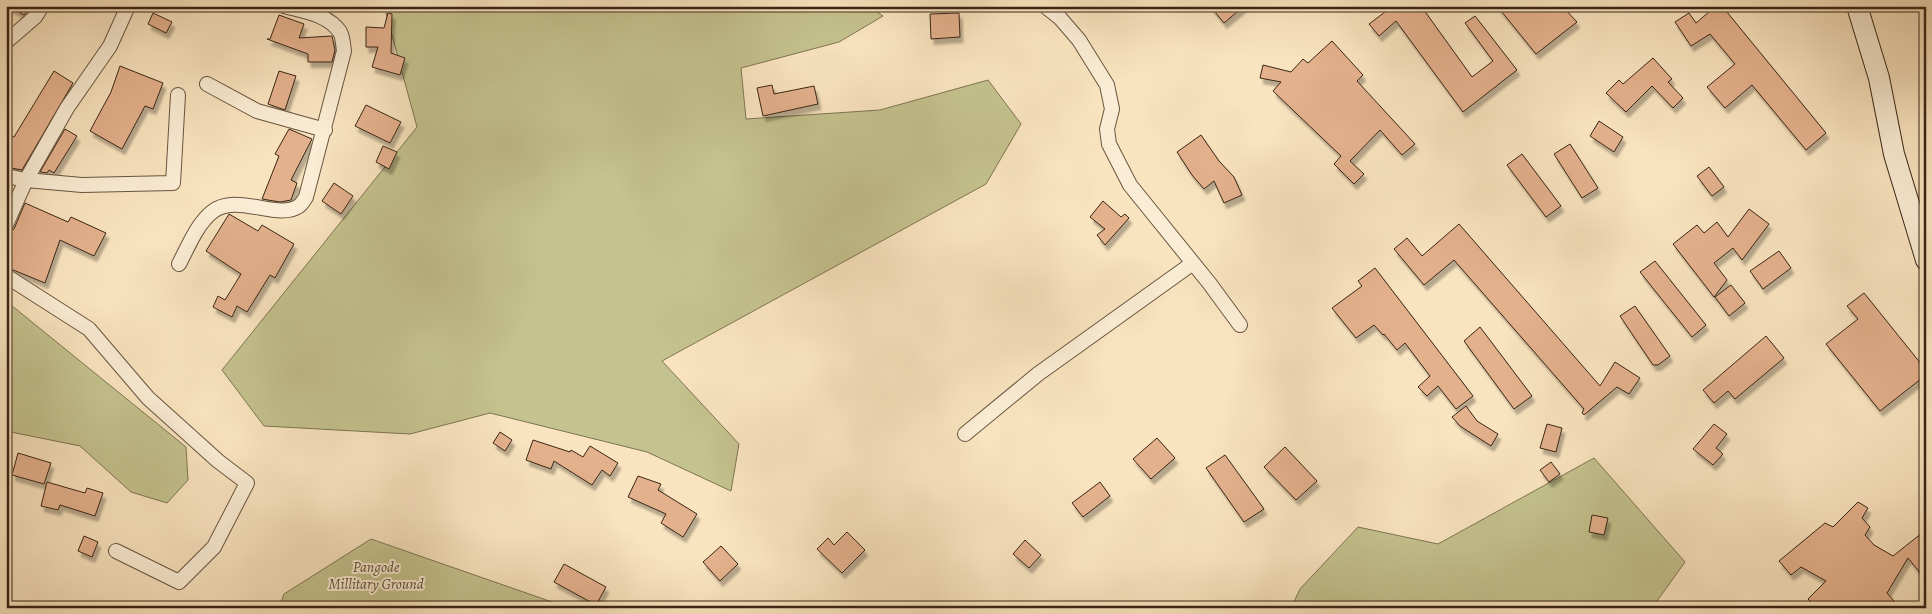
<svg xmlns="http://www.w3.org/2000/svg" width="1932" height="614" font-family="Alegreya,serif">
	<defs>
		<filter id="shadow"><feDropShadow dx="3" dy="5.5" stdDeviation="1" flood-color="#0004"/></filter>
	</defs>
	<rect width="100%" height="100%" fill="#f9e4bf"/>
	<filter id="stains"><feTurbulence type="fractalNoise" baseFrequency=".004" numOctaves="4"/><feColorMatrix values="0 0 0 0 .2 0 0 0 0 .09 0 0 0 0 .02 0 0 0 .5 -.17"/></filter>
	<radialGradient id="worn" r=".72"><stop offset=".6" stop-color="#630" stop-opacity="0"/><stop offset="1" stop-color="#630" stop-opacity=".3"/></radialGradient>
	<!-- green -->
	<path fill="#c4c28e" stroke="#7e7452" d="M384 6H869L883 16 839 42 741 68 746 119 880 110 988 80 1021 124 986 184 662 361 739 444 731 491 647 452 490 413 410 434 264 426 222 370 417 127Z
		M6 301 186 447 188 480 167 503 131 492 80 446 6 431Z
		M1594 458 1685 562 1652 608H1291L1300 589 1358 527 1438 544Z
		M371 539 555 603 566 608H279L284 594Z"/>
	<!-- building -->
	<path fill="#e4b18d" stroke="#392515" filter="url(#shadow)" d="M8 6H31L24 15Z
		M1210 6H1244L1224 23Z
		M1393 6H1421L1472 77 1493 61 1465 23 1475 16 1517 70 1463 112 1396 21 1379 36 1369 24Z
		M1497 6H1562L1577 22 1536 54Z
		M1716 6H1722L1826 133 1806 150 1752 85 1725 108 1707 87 1735 64 1710 34 1691 46 1675 22 1689 13 1696 23Z
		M153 13 172 22 166 33 148 24Z
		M388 13 392 14 391 53 405 58 400 75 372 67 378 47H366V27L384 28Z
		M959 13 960 37 931 39 930 14Z
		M279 15 304 24 299 38 332 36 335 50 332 62H308V54L267 39H270Z
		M1332 41 1363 75 1357 81 1415 144 1402 155 1380 130 1350 161 1364 174 1354 184 1334 164 1341 156 1273 91 1281 82 1260 78 1263 65 1291 72 1303 59 1308 63Z
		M1653 58 1672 79 1668 82 1683 98 1673 108 1652 86 1626 112 1606 93 1619 80 1623 84Z
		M120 66 163 83 153 109 145 106 122 149 90 131 111 92Z
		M54 71 73 83 22 170 6 167V133L14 137Z
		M279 71 296 76 285 110 268 104Z
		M772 85 774 94 814 86 818 104 763 116 757 88Z
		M366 105 401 122 390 143 355 126Z
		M1599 121 1623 137 1614 152 1590 136Z
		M65 129 77 136 54 173 49 170 47 173 40 172Z
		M289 129 312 139 291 180 297 183 291 200 280 202 262 199 279 156 275 154Z
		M1201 135 1219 161 1234 177 1242 195 1224 203 1214 181 1204 189 1192 175 1177 152Z
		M1570 144 1598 188 1582 198 1554 154Z
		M383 146 397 152 389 169 376 162Z
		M1522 154 1561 206 1546 217 1507 165Z
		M1709 167 1724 187 1712 196 1697 176Z
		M334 183 353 196 341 214 322 201Z
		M1103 201 1121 217 1125 214 1129 218 1105 245 1097 235 1105 229 1090 217Z
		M25 203 68 222 71 217 106 233 94 256 60 240 45 283 6 267V236L14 229Z
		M1749 209 1769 224 1742 260 1733 248 1714 263 1727 280 1714 297 1673 244 1697 225 1704 233 1717 222 1728 237Z
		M229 214 258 231 262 225 294 244 275 278 270 275 247 312 237 306 232 317 213 307 218 296 225 300 241 274 206 251Z
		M1459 224 1600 386 1615 362 1640 378 1629 394 1617 387 1584 415 1582 413 1584 409 1454 260 1424 285 1394 249 1407 238 1422 256Z
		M1779 251 1791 268 1763 289 1750 271Z
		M1655 261 1706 325 1692 337 1640 272Z
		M1375 268 1473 396 1456 409 1438 386 1427 396 1418 387 1430 376 1405 343 1397 350 1384 334 1383 335 1374 325 1356 338 1332 308 1362 286 1358 281Z
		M1731 285 1745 303 1729 316 1715 297Z
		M1864 293 1926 370V375L1880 411 1826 344 1858 319 1847 306Z
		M1635 306 1670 356 1658 365H1653L1620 316Z
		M1480 327 1532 396 1514 409 1464 341Z
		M1766 336 1784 358 1735 399 1728 391 1714 403 1703 390Z
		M1466 406 1477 421 1498 434 1491 446 1460 426 1452 417Z
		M1547 424 1562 428 1556 452 1540 448Z
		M1714 424 1727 434 1716 448 1723 454 1713 465 1693 449Z
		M500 432 512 440 505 451 493 443Z
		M1157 438 1175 458 1151 479 1133 459Z
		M533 440 570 452 571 450 583 457 590 446 618 463 610 476 602 470 592 485 554 461 551 469 526 460Z
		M1285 447 1317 481 1296 500 1264 467Z
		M18 453 51 463 44 484 12 475Z
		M1225 455 1264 509 1244 522 1206 468Z
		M1551 462 1560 474 1549 482 1540 470Z
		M638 476 661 484 658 490 697 514 683 537 661 523 666 514 628 497Z
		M47 482 85 493 87 488 103 493 95 516 60 505 58 510 41 506Z
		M1100 482 1110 496 1083 517 1072 503Z
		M1858 502 1868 508 1862 518 1870 527 1865 535 1874 545 1893 556 1922 533 1920 541 1926 536V580L1908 558 1887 593 1900 608H1817L1808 599 1826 581 1801 567 1791 575 1779 561 1825 523 1833 527Z
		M1592 515 1608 518 1604 535 1589 532Z
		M847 532 865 550 842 573 817 549 828 538 834 545Z
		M84 536 98 542 92 557 78 551Z
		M1025 540 1041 555 1029 568 1013 554Z
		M721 546 738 564 720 581 703 562Z
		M564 564 606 587 596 605 554 582Z"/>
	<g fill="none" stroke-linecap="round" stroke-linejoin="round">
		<!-- street casing -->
		<g stroke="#695540" stroke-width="16">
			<path id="street" d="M1045 6 1060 18 1079 40 1107 85 1112 109 1107 129 1109 144 1130 185 1210 284 1240 325
				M6 42 35 17 42 6
				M207 84 257 111 325 130
				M6 176 26 180 67 108 110 46 128 6
				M6 225 26 180 82 185 173 183 178 95
				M179 264C188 247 197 224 212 212 236 192 278 221 299 206 302 204 304 200 306 197L344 51C343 45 343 37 340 32 328 14 302 11 284 6
				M6 276 89 329 148 398 218 461 247 483 214 547 179 582 116 551
				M965 434 1038 374 1193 263"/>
		</g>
		<!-- secondary casing -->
		<g stroke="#392515" stroke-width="22">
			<path id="secondary" d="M1857 6 1879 78 1894 154 1926 260"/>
		</g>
		<!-- street -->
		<use href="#street" stroke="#fbedd5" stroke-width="14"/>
		<!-- secondary -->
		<use href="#secondary" stroke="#fbedd5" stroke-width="20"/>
	</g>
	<g text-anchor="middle" stroke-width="4" stroke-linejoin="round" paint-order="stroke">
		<!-- park labels -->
		<g font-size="15" font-style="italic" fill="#5c4c33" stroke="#fbedd5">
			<text x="376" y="572">Pangode<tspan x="376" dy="17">Millitary Ground</tspan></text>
		</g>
	</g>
	<!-- margin -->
	<rect width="1932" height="614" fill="none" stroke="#f9e4bf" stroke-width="25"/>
	<rect x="8" y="8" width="1917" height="599" fill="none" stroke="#392515" stroke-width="2.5"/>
	<rect x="12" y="12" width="1907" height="589" fill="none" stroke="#392515"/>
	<rect width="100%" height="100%" filter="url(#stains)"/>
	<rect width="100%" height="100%" fill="url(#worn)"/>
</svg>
